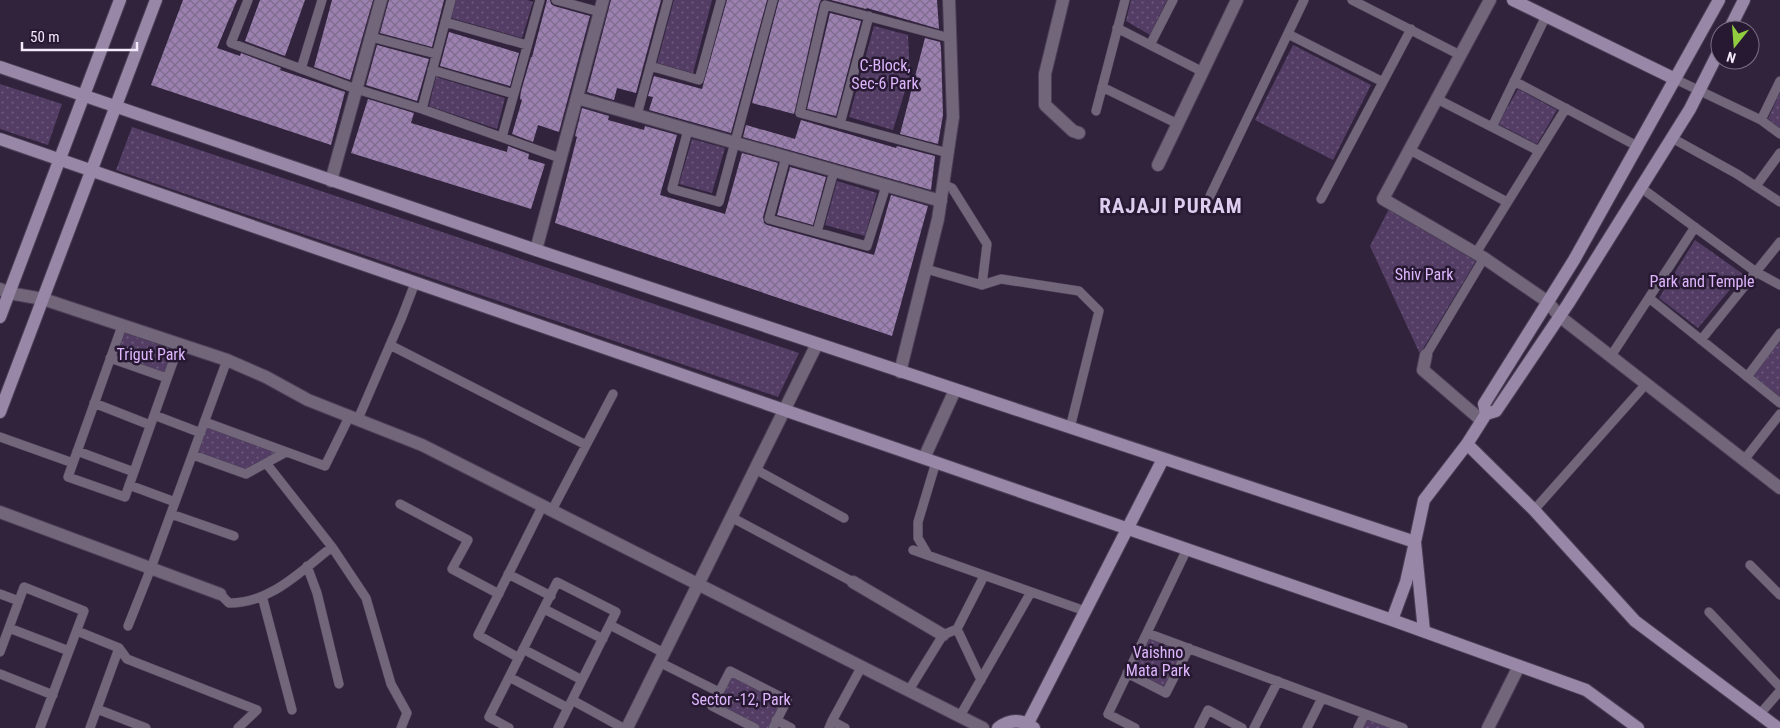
<svg xmlns="http://www.w3.org/2000/svg" width="1780" height="728" font-family="'Roboto Condensed',sans-serif">
	<defs>
		<pattern id="grass-dots" width="8" height="8" patternUnits="userSpaceOnUse" patternTransform="scale(1.25)"><rect width="8" height="8" fill="#533d64"/><path d="M2 2h.1M6 6h.1" fill="none" stroke="#6c597b" stroke-width="1.8" stroke-linecap="round"/></pattern>
		<pattern id="building-cross-hatch" width="8" height="8" patternUnits="userSpaceOnUse" patternTransform="scale(1.25)"><rect width="8" height="8" fill="#9b80b0"/><path d="M0 0l8 8M0 8l8-8" fill="none" stroke="#7e6c8d"/></pattern>
	</defs>
	<rect width="100%" height="100%" fill="#31233c"/>
	<!-- grass -->
	<path fill="url(#grass-dots)" d="M456 0H527L533 2 522 38 451 18Z
		M674 0H712L693 73 657 63Z
		M1131 0H1167L1150 35 1126 21Z
		M874 26 908 35 910 75 893 130 849 117Z
		M1293 45 1371 85 1333 160 1255 120Z
		M436 77 505 98 497 129 429 106Z
		M0 84 62 104 48 145 0 129Z
		M1518 89 1557 110 1537 144 1498 124Z
		M1780 92V128L1768 119Z
		M132 127 799 353 778 397 116 170Z
		M692 139 725 148 712 193 679 184Z
		M837 181 877 193 865 236 825 225Z
		M1389 209 1476 261 1420 354 1370 246Z
		M1695 240 1743 274 1698 328 1659 298Z
		M123 327 177 346 166 376 112 358Z
		M1780 340V397L1753 376Z
		M205 423 283 452 245 473 194 454Z
		M1148 635 1187 650 1166 690 1130 672Z
		M730 672 785 701 771 728H758L713 705Z
		M1366 716 1398 728H1360Z"/>
	<!-- building -->
	<path fill="url(#building-cross-hatch)" d="M183 0H237L217 48 240 56 241 53 281 68 280 70 345 92 331 145 151 85Z
		M260 0H305L285 56 245 41Z
		M332 0H373L350 80 314 67Z
		M389 0H444L432 47 380 33Z
		M547 0H550L551 4 554 6 590 16 559 132 538 125 533 142 512 134 522 100 520 99 521 91 531 57H532Z
		M611 0H661L636 93 617 88 614 100 587 92Z
		M727 0H767L731 133 649 110 653 97 648 96 654 76 702 89Z
		M779 0H821L819 4 794 114 752 103Z
		M831 0H937L939 29 867 8 866 9Z
		M830 13 861 21 836 116 807 109Z
		M449 32 519 53 510 86 440 66Z
		M925 38 940 42 941 48 943 115 938 144 900 134Z
		M377 45 429 59 417 101 366 85Z
		M368 99 414 113 411 123 507 152 508 146 529 154 528 159 545 164 531 209 351 153Z
		M582 108 609 116 608 120 644 130 645 126 677 135 660 195 725 214 742 153 778 163 763 217 764 223 767 225 874 255 891 195 928 206 892 336 555 223 577 137 575 136Z
		M801 120 896 148 897 146 935 156 931 190 743 137 746 125 795 139Z
		M790 167 826 177 813 225 777 215Z"/>
	<g fill="none" stroke-linecap="round" stroke-linejoin="round">
		<!-- lane casing -->
		<g stroke="#4c3f57" stroke-width="10">
			<path id="lane" d="M248 0 231 43 356 89 422 109 560 158
				M556 0 600 12
				M1352 0 1460 55
				M445 22 527 45
				M1117 28 1203 72
				M1288 34 1383 82
				M371 37 436 54
				M1150 45 1173 0
				M650 66 699 80 721 0
				M301 69 322 0
				M432 70 514 94
				M1675 79 1761 120 1780 134
				M1514 81 1637 146
				M1102 87 1178 124
				M1437 99 1539 151
				M422 109 451 0
				M1096 111 1125 0
				M637 115 668 0
				M1761 120 1780 81
				M840 124 869 16
				M1492 127 1546 16
				M688 130 672 189 719 202 773 0
				M502 137 540 0
				M1672 138 1737 174 1780 202
				M1410 150 1507 202
				M948 153 800 113 825 5 950 38
				M786 157 769 219 867 246 886 186
				M1756 186 1780 153
				M1640 187 1756 272 1780 285
				M1210 196 1304 0
				M1321 199 1411 29
				M817 232 834 171
				M1476 253 1566 108
				M926 269 982 285 987 244 952 188 943 184
				M982 285 1001 279 1079 291 1099 311 1070 428
				M1649 298 1780 403
				M122 326 68 477 125 497 179 345
				M1701 340 1780 242
				M390 345 586 445
				M1426 355 1484 258
				M1611 356 1695 227
				M110 358 167 378
				M1747 377 1780 333
				M94 403 150 425
				M154 415 201 433
				M358 419 402 317 415 283
				M205 422 325 466 350 415
				M0 437 73 463
				M77 451 134 472
				M193 455 246 474 286 452
				M1744 460 1780 414
				M266 463 332 547 366 598 391 684 407 713 401 728
				M755 469 844 518
				M129 485 175 502
				M400 504 468 540 452 569 499 594
				M552 510 613 394
				M1534 510 1646 384
				M171 514 234 536
				M731 517 853 582
				M913 550 1085 611
				M928 555 918 538V522L936 462
				M1750 565 1780 595
				M307 566 317 593 339 684
				M508 574 551 596
				M0 594 19 601
				M220 594 229 603C270 604 302 570 332 547
				M262 596 292 710
				M544 609 603 639
				M1709 612 1780 687
				M610 625 664 653
				M128 626 151 568 227 360
				M9 628 69 651
				M957 629 981 680
				M77 631 119 648 127 659 257 710 238 728
				M1147 633 1403 728
				M523 649 582 680
				M0 652 24 587 84 611 40 728
				M519 658 478 635 543 505
				M659 662 719 692
				M1127 673 1166 693 1189 648
				M0 674 53 695
				M509 677 568 708
				M909 690 943 635 957 629 984 576
				M572 700 623 728
				M97 709 146 728
				M1760 714 1780 691
				M960 716 1031 592
				M776 720 791 728
				M832 721 862 666
				M90 728 119 648
				M509 728 489 717 557 582 616 612 558 728
				M755 728 712 706 730 671 787 700 773 728
				M829 728 832 721 845 728
				M1135 728 1108 714 1187 549
				M1199 728 1208 710 1242 728
				M1254 728 1278 681
				M1307 728 1322 698
				M1358 728 1365 714"/>
		</g>
		<!-- street casing -->
		<g stroke="#4c3f57" stroke-width="14">
			<path id="street" d="M1063 0 1045 74V105L1073 131 1079 133
				M1490 0 1383 199 1484 258 1548 302 1559 316 1780 488
				M577 98 941 201
				M1158 165 1237 0
				M331 181 381 0
				M536 250 603 0
				M0 289 9 293 43 299 227 360 266 377 308 400 422 445 983 728
				M1426 355 1423 370 1481 420
				M900 372 938 219 953 117 949 0
				M924 458 955 390
				M0 512 220 594
				M853 582 943 635
				M627 728 817 344
				M1488 728 1519 666"/>
		</g>
		<!-- secondary casing -->
		<g stroke="#4c3f57" stroke-width="14">
			<path id="secondary" d="M1513 0 1675 79
				M1729 30 1744 0
				M0 67 536 250 1415 542 1406 582 1392 620
				M0 139 1392 620 1586 690 1638 728
				M0 317 120 0
				M0 412 156 0
				M1486 414 1484 404 1574 260 1719 0
				M1467 444 1534 510 1635 621 1778 728
				M1424 631 1415 542 1424 500 1467 444 1486 414 1496 411 1568 304 1690 109 1720 49
				M1028 723 1163 459
				M998 728C1010 719 1022 719 1034 728"/>
		</g>
		<!-- lane -->
		<use href="#lane" stroke="#71667a" stroke-width="9"/>
		<!-- street -->
		<use href="#street" stroke="#71667a" stroke-width="12"/>
		<!-- secondary -->
		<use href="#secondary" stroke="#9987a8" stroke-width="12"/>
	</g>
	<g text-anchor="middle" stroke-width="5" stroke-linejoin="round" paint-order="stroke">
		<!-- park labels -->
		<g font-size="16" fill="#deb6fd" stroke="#271932">
			<text x="885" y="71">C-Block,<tspan x="885" dy="18">Sec-6 Park</tspan></text>
			<text x="1424" y="280">Shiv Park</text>
			<text x="1702" y="287">Park and Temple</text>
			<text x="151" y="360">Trigut Park</text>
			<text x="1158" y="658">Vaishno<tspan x="1158" dy="18">Mata Park</tspan></text>
			<text x="741" y="705">Sector -12, Park</text>
		</g>
		<!-- district labels -->
		<g font-size="21" font-weight="bold" letter-spacing="1" fill="#dfcdef" stroke="#271932">
			<text x="1171" y="213">RAJAJI PURAM</text>
		</g>
	</g>
	<!-- north arrow -->
	<g transform="translate(1735 45) rotate(197)"><circle r="24" fill="#271932" stroke="#796d82"/>
	<path d="M0-4L9 19L0 12L-9 19Z" fill="#91cd3f"/>
	<text y="-8" font-size="14" font-weight="bold" text-anchor="middle" fill="#f3eafb">N</text>
	</g>
	<!-- scale -->
	<path d="M22 42v8h115v-8" fill="none" stroke="#f3eafb" stroke-width="2.5"/>
	<text x="30" y="42" font-size="15" fill="#f3eafb" stroke="#271932" stroke-width="4" paint-order="stroke">50 m</text>
</svg>
